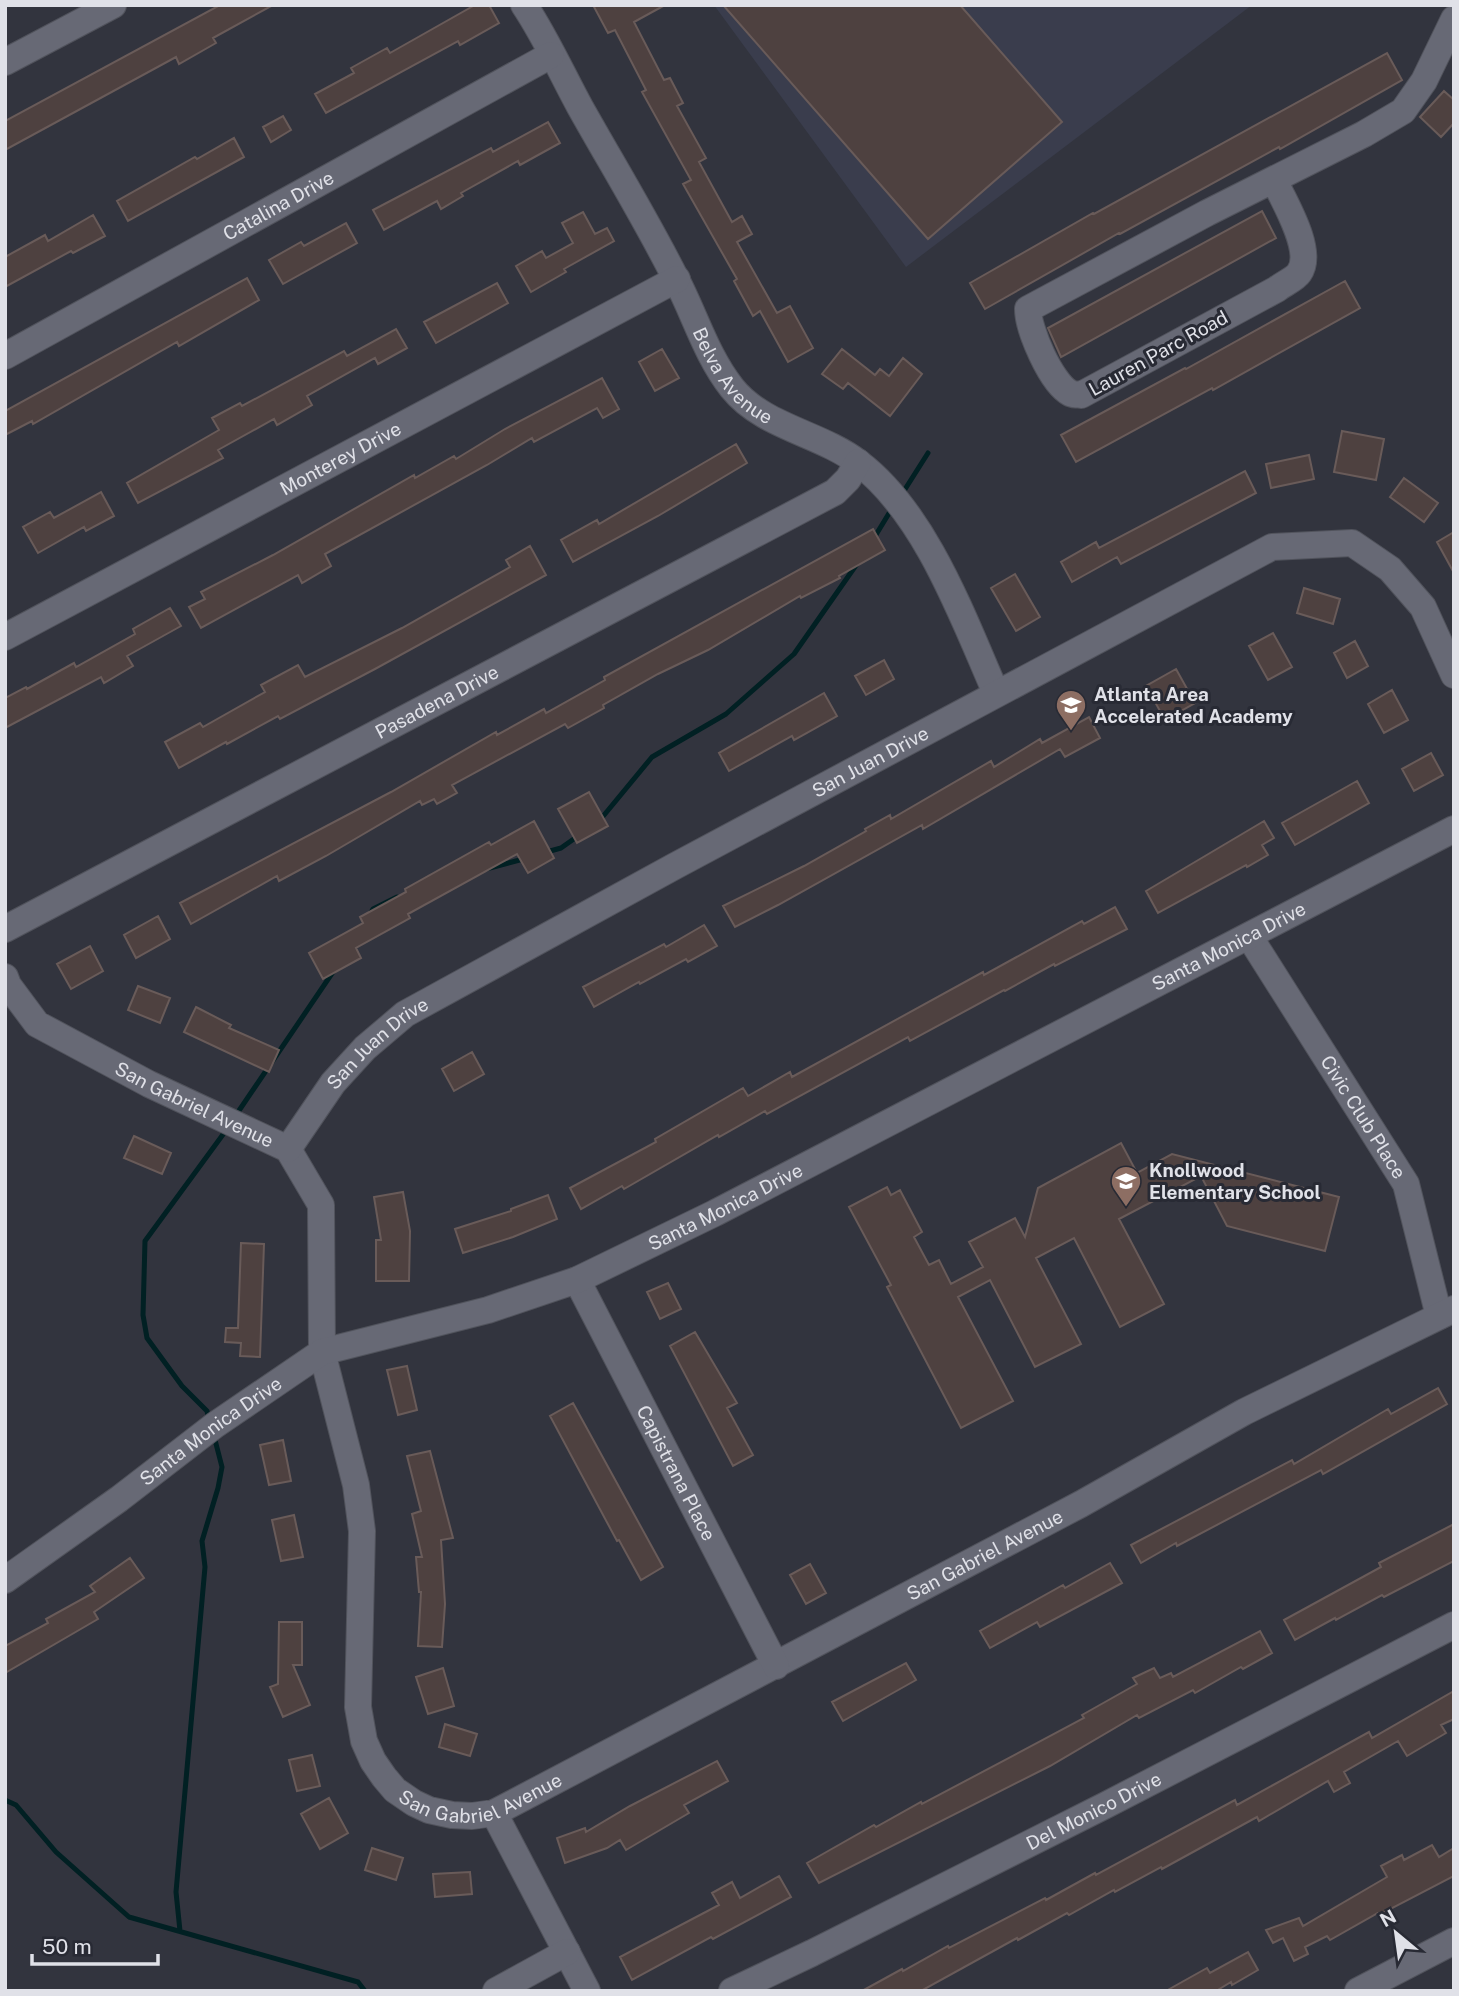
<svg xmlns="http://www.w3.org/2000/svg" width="1459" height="1996" font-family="'Public Sans',sans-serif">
	<rect width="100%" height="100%" fill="#32343e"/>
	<!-- built -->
	<path fill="#3a3d4d" d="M714 5H1252L906 267Z"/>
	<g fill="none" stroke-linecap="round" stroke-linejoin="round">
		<!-- stream -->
		<path stroke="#012023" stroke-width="5" d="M902 494 928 453
			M874 538 891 510
			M600 820 652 757 726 714 794 654 859 561
			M543 853 561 848 578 836
			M486 869 527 858
			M370 914 373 909 397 897
			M236 1115 335 969
			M209 1420 207 1411 182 1386 147 1338 143 1315 145 1241 227 1129
			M5 1800 16 1805 56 1852 129 1917 358 1982 365 1991
			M180 1931 176 1892 205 1567 202 1541 218 1488 222 1467 214 1436"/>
	</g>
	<!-- building -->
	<path fill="#4e4140" stroke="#695b59" stroke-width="2" d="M220 5H273L213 38 216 43 179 64 176 57 5 150V121Z
		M475 5H489L499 23 460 45 458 41 326 113 315 94 354 73 351 68 387 48 390 53Z
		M593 5H665L634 22 664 80 670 78 683 103 677 106 706 158 699 162 732 222 742 216 752 234 737 242 777 313 790 306 813 348 788 362 760 311 753 316 734 281 737 279 683 184 691 180 642 92 646 90 615 30 608 33Z
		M723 5H960L1062 122 928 239Z
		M1387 53 1402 80 1280 149 1279 147 1120 234 1119 233 985 309 970 283 1093 213 1094 214Z
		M1444 91 1454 100V123L1441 137 1420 117Z
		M283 116 291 130 271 142 263 127Z
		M548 122 560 143 520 165 518 161 461 193 463 196 441 209 437 201 384 230 373 210 491 148 493 152Z
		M234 138 244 157 128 221 117 201 195 157 197 159Z
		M1262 211 1276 238 1061 357 1048 328Z
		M583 212 595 234 607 228 614 241 564 269 566 272 531 292 516 266 542 251 546 258 573 243 562 223Z
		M93 215 105 236 73 253 71 251 5 287V257L45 235 48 241Z
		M346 223 357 243 283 284 269 260 301 242 304 246Z
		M247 278 259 300 179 346 177 342 33 424 32 421 5 435V411Z
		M1345 281 1360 308 1213 390 1212 388 1076 462 1061 435 1185 368 1186 369Z
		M497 283 508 303 436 343 424 322Z
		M396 329 407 348 378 364 375 358 307 396 312 405 277 425 274 419 218 450 223 458 138 503 127 483 219 430 212 418 240 403 242 406 344 351 347 356Z
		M662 349 679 378 655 391 639 362Z
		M842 349 875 375 880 369 889 376 903 358 922 374 890 416 848 383 843 389 822 374Z
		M602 378 619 409 603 418 597 408 534 442 532 438 487 465 325 554 331 566 302 583 298 575 201 628 189 607 205 599 201 592 273 555 414 475 415 478 454 456 456 459 505 429Z
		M1342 431 1384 439 1376 480 1334 472Z
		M736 444 747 463 658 516 573 562 561 540 597 520 599 524Z
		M1309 455 1314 479 1271 488 1266 464Z
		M1245 471 1256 493 1121 564 1117 557 1072 582 1061 562 1096 542 1099 548Z
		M1404 478 1438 503 1424 522 1390 497Z
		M101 492 114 516 86 531 84 527 38 553 23 527 50 512 54 518Z
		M873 529 885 550 839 576 840 578 801 598 800 596 708 650 658 674 603 705 604 708 568 728 565 724 452 785 457 793 437 804 434 799 422 805 420 801 326 856 279 881 277 876 191 924 180 903 391 792 496 732 497 735 544 709 546 713 605 680 604 677Z
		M1454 532V573L1437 542Z
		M530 546 546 575 375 669 280 719 278 716 227 744 226 742 179 768 165 742 200 723 203 727 265 692 261 685 298 665 305 677 402 628 510 567 506 560Z
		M1015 574 1040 617 1016 631 991 588Z
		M1304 588 1340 599 1333 624 1297 613Z
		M170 608 181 626 127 656 133 666 104 683 101 677 5 728V698L26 687 27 689 74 663 76 667 135 634 133 629Z
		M1273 633 1292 667 1268 680 1249 646Z
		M1355 641 1368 666 1347 678 1334 653Z
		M884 660 894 679 866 695 855 676Z
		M1176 669 1195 703 1165 720 1146 686Z
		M1392 690 1408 720 1384 733 1368 704Z
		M824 693 837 716 794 740 792 736 729 771 719 753Z
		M1089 717 1100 738 1065 757 1060 749 923 829 922 825 778 905 735 927 723 906 804 866 866 831 865 829 890 815 891 819 991 761 994 767 1040 739 1042 743Z
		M1431 753 1443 775 1414 791 1402 769Z
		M1357 781 1369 803 1295 845 1282 823Z
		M589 792 608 826 577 843 558 809Z
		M534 821 554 858 528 873 517 854 408 914 410 918 356 948 361 958 323 979 309 953 363 923 360 917 406 892 405 889 489 842 491 845Z
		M1264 821 1274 838 1262 845 1268 855 1247 867 1246 865 1158 913 1146 891Z
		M1115 907 1127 929 1055 966 1054 964 1005 991 1004 990 910 1041 908 1037 767 1114 765 1111 719 1137 718 1135 624 1189 622 1186 581 1209 570 1188 656 1142 655 1139 743 1088 748 1096 790 1072 792 1077 983 972 984 975 1082 921 1084 924Z
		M158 916 170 939 136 958 124 935Z
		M704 925 717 946 688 962 686 959 640 984 639 982 594 1007 583 987 664 944 666 947Z
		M90 946 103 971 71 989 57 964Z
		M138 986 170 998 160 1023 128 1010Z
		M196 1007 231 1025 229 1028 279 1050 269 1072 184 1032Z
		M472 1052 484 1074 454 1091 442 1069Z
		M134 1136 171 1153 162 1174 124 1158Z
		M1121 1143 1137 1173 1172 1154 1339 1197 1325 1251 1227 1226 1201 1176 1119 1219 1164 1304 1120 1327 1074 1238 1036 1258 1081 1344 1035 1367 990 1280 958 1297 1013 1401 961 1428 887 1287 891 1285 849 1207 887 1187 891 1195 900 1190 922 1232 914 1237 929 1265 939 1260 951 1284 983 1267 969 1242 1015 1218 1025 1237 1038 1188Z
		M403 1192 410 1231 409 1281H376V1240H381L374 1197Z
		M548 1195 557 1219 513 1237 463 1253 455 1229 511 1211V1209Z
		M241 1243 264 1244 260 1357 240 1356 241 1343 225 1342 226 1328H238Z
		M668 1283 681 1309 660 1319 647 1292Z
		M695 1332 737 1403 727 1408 753 1455 733 1466 670 1346Z
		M407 1366 417 1410 398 1415 387 1370Z
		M1438 1388 1447 1404 1323 1474 1321 1470 1177 1546 1176 1543 1141 1563 1131 1545 1292 1460 1294 1464 1388 1409 1391 1414Z
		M573 1403 663 1567 641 1580 619 1540 617 1541 550 1416Z
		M283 1440 291 1481 269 1485 260 1445Z
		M430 1451 453 1538 441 1540 445 1604 442 1647 418 1646 421 1592H419L416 1557H422L412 1514 421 1511 407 1456Z
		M294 1515 303 1557 281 1561 272 1520Z
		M1454 1524V1561L1384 1597 1382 1595 1336 1620 1335 1618 1295 1640 1284 1620 1381 1567 1379 1563Z
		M130 1558 144 1578 94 1612 98 1619 5 1673V1646L48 1623 46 1619 95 1592 90 1586Z
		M1110 1563 1122 1583 1040 1627 1037 1622 990 1648 980 1631 1063 1585 1065 1588Z
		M810 1564 826 1593 806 1604 790 1575Z
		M279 1622H302V1665H293L310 1705 283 1717 270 1687 278 1684Z
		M1260 1631 1272 1653 1243 1669 1241 1667 1195 1693 1193 1690 1139 1718 1137 1715 1050 1766 819 1883 807 1863 874 1825 876 1827 921 1802 922 1804 1084 1718 1082 1715 1137 1684 1133 1678 1154 1668 1160 1678 1171 1673 1173 1677Z
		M906 1663 916 1680 843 1721 832 1702Z
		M443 1668 454 1706 428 1714 416 1677Z
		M1454 1691V1719L1441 1725 1446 1733 1407 1756 1398 1741 1344 1772 1350 1783 1334 1792 1328 1781 1259 1821 1257 1817 1162 1869 1161 1867 1115 1892 1114 1890 1069 1915 1067 1913 1018 1940 1017 1938 921 1991H862L902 1969 903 1971 948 1946 949 1948 1045 1898 1046 1900 1095 1873 1096 1875 1235 1800 1237 1805 1369 1732 1372 1738Z
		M445 1724 477 1734 470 1756 439 1747Z
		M312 1755 320 1786 297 1791 289 1760Z
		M717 1761 728 1781 684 1805 689 1813 626 1850 620 1840 607 1848 565 1863 557 1838 585 1828 586 1832 630 1806Z
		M329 1798 348 1833 320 1849 301 1814Z
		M1432 1845 1439 1857 1454 1848V1876L1379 1915 1378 1913 1330 1940 1327 1936 1305 1947 1308 1954 1294 1961 1283 1938 1273 1943 1266 1930 1299 1918 1303 1926 1387 1877 1381 1866 1402 1855 1404 1860Z
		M372 1848 403 1858 396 1880 365 1870Z
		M470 1872 472 1894 435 1897 433 1874Z
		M779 1876 791 1897 713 1939 711 1937 632 1980 620 1957 719 1905 712 1893 732 1882 740 1898Z
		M1248 1952 1258 1970 1232 1985 1231 1982 1216 1991H1166L1207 1968 1210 1973Z"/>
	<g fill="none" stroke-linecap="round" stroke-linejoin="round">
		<!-- minor casing -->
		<g stroke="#51535c" stroke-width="28">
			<g id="minor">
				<path id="s1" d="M524 5C545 36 562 74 580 107 612 164 647 221 676 279 695 315 706 355 732 388 763 427 820 433 859 463 926 514 963 618 996 693"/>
				<path d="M5 62 113 5"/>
				<path d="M1274 180C1283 200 1315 251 1299 273 1295 279 1283 284 1277 289L1081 395C1077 394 1073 395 1070 393 1051 383 1028 329 1028 309L1207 213 1364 134 1403 111 1424 81 1454 19"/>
				<path id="s2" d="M5 356 551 55"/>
				<path id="s3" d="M5 637 677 279"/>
				<path id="s4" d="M5 929 835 492 848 479 858 462"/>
				<path id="s5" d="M1249 936 1406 1184 1439 1316"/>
				<path id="s6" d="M5 977 8 985 37 1024 149 1084 288 1149 321 1205 322 1352 356 1485 362 1531 358 1707 364 1741 373 1761 384 1777 395 1790 414 1803 429 1810 452 1815 472 1816 494 1813 1081 1504 1244 1412 1454 1309"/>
				<path id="s7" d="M288 1149 333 1083 365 1048 405 1014 675 866 1272 547 1352 543 1390 569 1423 607 1454 675"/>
				<path id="s8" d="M577 1280 776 1666"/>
				<path id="s9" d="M5 1580 119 1499 215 1425 322 1352 488 1310 577 1280 715 1213 1454 829"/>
				<path d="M494 1813 587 1991"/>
				<path d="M496 1991 567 1952"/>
				<path id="s10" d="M732 1991 812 1953 1106 1805 1454 1625"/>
				<path d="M1358 1991 1454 1941"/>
			</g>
		</g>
		<!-- minor -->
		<use href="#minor" stroke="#676975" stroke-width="26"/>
	</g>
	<!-- icons -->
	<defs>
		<g id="school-pin" transform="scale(1.575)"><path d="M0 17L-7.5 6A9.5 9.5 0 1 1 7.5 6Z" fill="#8d6e63" stroke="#282a34"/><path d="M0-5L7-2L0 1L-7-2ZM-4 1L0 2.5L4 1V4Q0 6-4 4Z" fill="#fff"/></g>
	</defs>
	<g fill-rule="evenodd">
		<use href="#school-pin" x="1071" y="705"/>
		<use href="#school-pin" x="1126" y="1181"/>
	</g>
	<g text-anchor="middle" stroke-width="6" stroke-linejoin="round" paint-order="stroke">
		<!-- street labels -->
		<g font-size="19" fill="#e0e1e8" stroke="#282a34">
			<text dy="7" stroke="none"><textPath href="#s2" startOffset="312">Catalina Drive</textPath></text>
			<text transform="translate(1158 353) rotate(-29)" y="7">Lauren Parc Road</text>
			<text dy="7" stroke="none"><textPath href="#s1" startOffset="427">Belva Avenue</textPath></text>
			<text dy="7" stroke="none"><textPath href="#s3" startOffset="380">Monterey Drive</textPath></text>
			<text dy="7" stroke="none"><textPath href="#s4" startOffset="488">Pasadena Drive</textPath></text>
			<text dy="7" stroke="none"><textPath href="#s7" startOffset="709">San Juan Drive</textPath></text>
			<text dy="7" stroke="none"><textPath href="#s9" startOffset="1388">Santa Monica Drive</textPath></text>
			<text dy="7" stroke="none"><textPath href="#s7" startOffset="140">San Juan Drive</textPath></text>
			<text dy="7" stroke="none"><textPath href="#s6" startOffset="234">San Gabriel Avenue</textPath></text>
			<text dy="7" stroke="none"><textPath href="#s5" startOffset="214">Civic Club Place</textPath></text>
			<text dy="7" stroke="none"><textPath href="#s9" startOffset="821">Santa Monica Drive</textPath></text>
			<text dy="7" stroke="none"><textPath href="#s9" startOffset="254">Santa Monica Drive</textPath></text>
			<text dy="7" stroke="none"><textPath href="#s8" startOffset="217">Capistrana Place</textPath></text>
			<text dy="7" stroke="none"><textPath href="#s6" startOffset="1662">San Gabriel Avenue</textPath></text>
			<text dy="7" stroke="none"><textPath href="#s6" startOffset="1096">San Gabriel Avenue</textPath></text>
			<text dy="7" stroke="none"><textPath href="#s10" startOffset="404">Del Monico Drive</textPath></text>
		</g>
		<!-- poi labels -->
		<g font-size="19" font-weight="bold" fill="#e0e1e8" stroke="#282a34" text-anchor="start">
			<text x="1094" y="701">Atlanta Area<tspan x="1094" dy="22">Accelerated Academy</tspan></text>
			<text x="1149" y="1177">Knollwood<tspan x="1149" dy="22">Elementary School</tspan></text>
		</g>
	</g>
	<!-- border -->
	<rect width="1459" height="1996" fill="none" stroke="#e0e1e8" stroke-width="14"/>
	<!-- north arrow -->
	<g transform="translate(1396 1933) rotate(331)" stroke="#282a34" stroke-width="5" paint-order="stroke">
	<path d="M0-5L12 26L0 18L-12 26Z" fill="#e0e1e8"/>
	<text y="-10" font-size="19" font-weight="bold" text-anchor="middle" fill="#e0e1e8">N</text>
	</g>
	<!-- scale -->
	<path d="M32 1954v10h126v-10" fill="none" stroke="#e0e1e8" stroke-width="3.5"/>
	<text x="42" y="1954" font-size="21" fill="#e0e1e8" stroke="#282a34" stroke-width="5" paint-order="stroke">50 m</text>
</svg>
